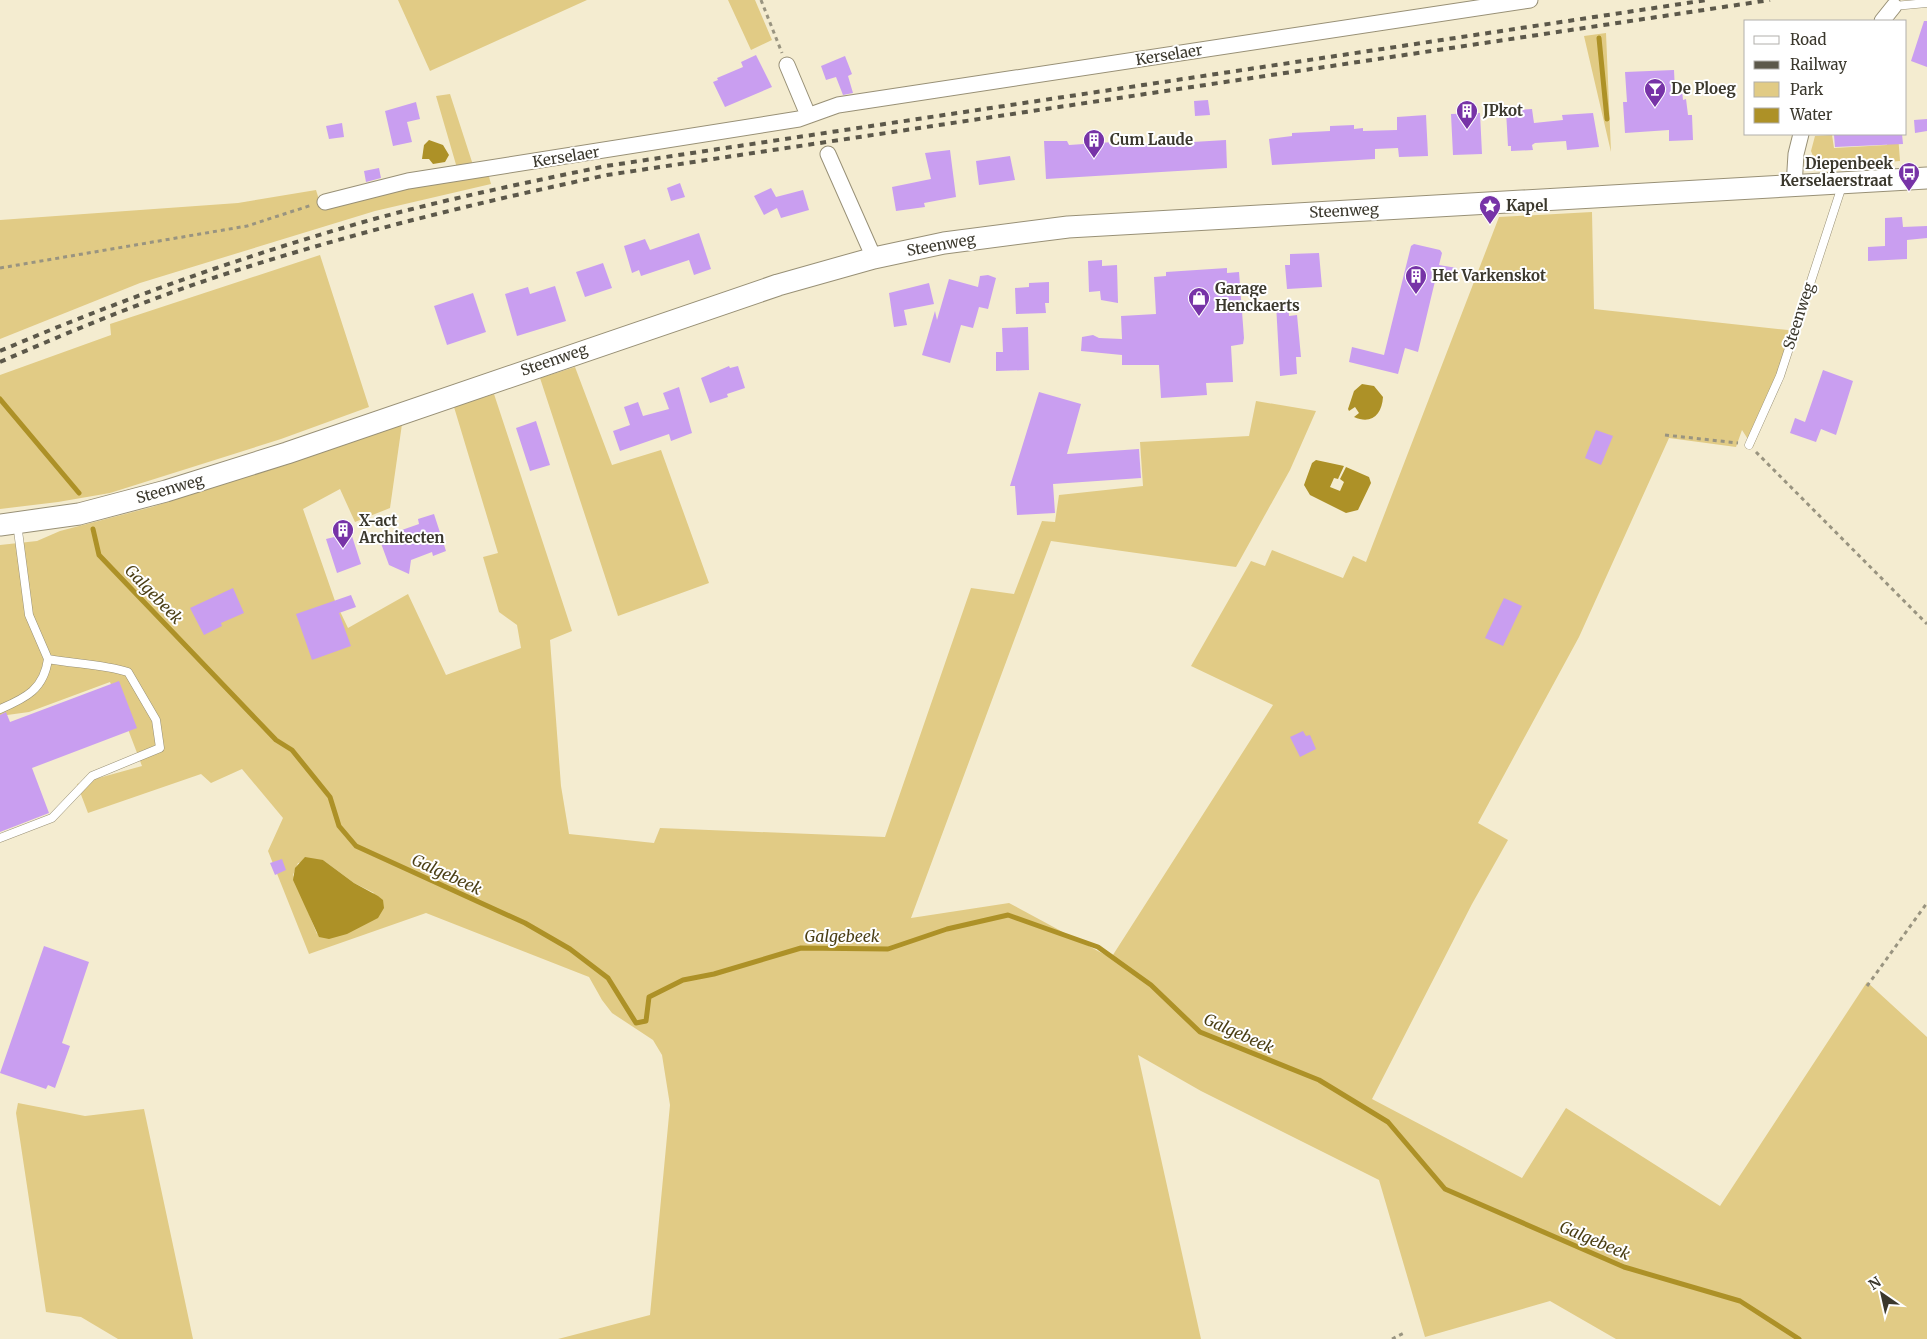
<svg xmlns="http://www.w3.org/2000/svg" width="1927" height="1339" font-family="Merriweather,serif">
	<rect width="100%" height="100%" fill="#f4ecd0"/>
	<!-- green -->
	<path fill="#e1cb85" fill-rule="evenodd" d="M398 0H587L430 71Z
		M728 0H755L772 40 751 50Z
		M1606 33 1611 152 1584 36Z
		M450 94 473 165 457 168 436 96Z
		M1887 134H1898L1900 161 1818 168 1811 151 1815 136 1832 135 1834 148 1887 145Z
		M488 173 491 184 375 211 140 283 0 339V220L238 203 316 190 321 206 350 198Z
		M1592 212 1594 309 1788 330 1799 334 1753 447 1742 430 1736 447 1669 438 1579 637 1478 823 1508 840 1472 904 1372 1099 1522 1178 1566 1108 1720 1206 1867 982 1927 1037V1339H1616L1550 1301 1425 1337 1379 1180 1201 1091 1138 1055 1201 1339H558L650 1315 670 1105 662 1055 653 1040 612 1013 602 1000 589 977 426 913 309 954 268 851 283 818 242 769 211 783 201 774 88 813 77 784 142 766 110 682 29 712 0 716V545L37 541 60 531 152 507 402 424 390 508 355 522 340 489 303 509 335 601 348 628 408 594 446 675 521 648 517 625 499 612 483 557 498 553 454 407 494 394 572 631 550 640 561 786 569 834 654 843 660 828 885 837 971 588 1014 594 1042 521 1055 522 1059 495 1143 486 1140 442 1249 436 1256 401 1316 411 1290 470 1236 567 1051 541 911 918 1009 903 1111 958 1273 705 1191 666 1251 561 1265 566 1272 550 1343 578 1353 556 1366 562 1499 217ZM323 860 354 883 374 893 317 934 293 875 298 863Z
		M320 255 369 407 281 439 110 493 58 502 0 509V375L111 335 110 324Z
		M575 367 612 465 661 450 709 583 618 616 540 378Z
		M18 1103 85 1116 144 1109 193 1339H118L81 1317 46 1312 16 1113Z"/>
	<!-- water -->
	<path fill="#ad9127" d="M429 140 443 145 449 155 445 162 433 164 429 159H422L424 145Z
		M1362 384 1374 386 1383 397C1382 414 1372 425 1354 417L1359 413 1355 407 1349 411 1348 409 1354 391Z
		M1316 460 1344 466 1338 479 1334 478 1330 487 1340 491 1344 482 1340 479 1346 467 1369 477 1371 483 1358 510 1346 513 1310 495 1304 485 1312 463Z
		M305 857 323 860 354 883 378 896 383 900 384 908 378 918 347 934 329 939 319 937 293 880 295 868Z"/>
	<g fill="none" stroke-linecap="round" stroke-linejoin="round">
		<!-- stream -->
		<path stroke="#ad9127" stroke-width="5" d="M1599 38 1607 119
			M0 399 79 493
			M93 529 99 555 276 740 292 750 330 797 339 826 356 846 525 923 570 949 608 978 636 1023 646 1021 649 997 683 980 714 974 801 948 888 949 947 929 1008 915 1098 947 1151 985 1200 1032 1319 1080 1388 1122 1445 1189 1624 1267 1740 1301 1799 1339"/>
	</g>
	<!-- building -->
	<path fill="#c99ef0" d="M1924 21H1927V67L1911 61Z
		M756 55 772 87 725 107 713 82 718 80 717 78 743 67 741 62Z
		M845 56 852 74 848 76 853 93 843 95 836 77 826 80 821 66Z
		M1674 70 1675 91 1682 90 1683 100 1686 99 1688 115H1692L1693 140 1669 141V130L1625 133 1623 102H1627L1625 72Z
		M1208 100 1210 115 1195 116 1194 101Z
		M416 102 420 119 407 122 412 142 393 146 385 111Z
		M1532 109 1534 123 1563 120 1562 115 1593 113 1599 147 1567 150 1566 141 1535 143 1532 145 1533 150 1511 151V146H1508L1506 111Z
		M1480 113 1482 154 1453 155 1451 114Z
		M1426 115 1428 156 1399 157 1398 148 1375 149V159L1272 165 1269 139 1292 136V133L1330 131V126L1354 125V129L1363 128V131L1397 130V117Z
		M1927 119V131L1915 133 1914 120Z
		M342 123 344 137 329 139 326 126Z
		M1891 134H1902L1903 144 1835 147 1834 135Z
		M1143 140V145L1226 140 1227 168 1046 179 1044 141H1067L1069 145Z
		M950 150 956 197 924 203 925 207 896 211 892 187 931 179 925 153Z
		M1010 156 1015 180 979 185 976 161Z
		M379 168 381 178 366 182 364 171Z
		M680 183 685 197 671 201 667 188Z
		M771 188 776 197 803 190 809 210 781 218 777 208 764 215 754 196Z
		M1902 217 1903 227 1927 226V238L1907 240V259L1868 261V247L1885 246V218Z
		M699 233 711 269 694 275 689 260 641 276 639 270 632 273 624 246 645 239 650 250Z
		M1414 244 1440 250 1442 253 1439 265 1457 268 1454 280 1436 277 1418 352 1405 348 1398 374 1349 362 1352 347 1384 355 1411 246Z
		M1319 253 1322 287 1287 289 1285 265H1290V254Z
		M1102 260V266L1117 265 1118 303 1101 300 1100 291 1089 292 1088 261Z
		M603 263 612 288 585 297 576 272Z
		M1227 268V273L1239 272 1244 338 1243 344 1231 346 1233 382 1206 383 1207 395 1161 398 1159 365H1122V355L1081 351 1082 337 1093 335 1099 338 1122 339 1121 316 1156 314 1154 277 1166 276V272Z
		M988 275 996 278 988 309 979 307 973 328 961 325 950 363 922 355 935 311 937 320 949 279 978 287 980 276Z
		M1049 282V303H1045L1046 313 1016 314 1015 288 1029 287V283Z
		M929 283 934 304 904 310 907 325 894 327 889 293Z
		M555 286 566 321 517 336 505 294 528 287 530 294Z
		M473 293 486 332 447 345 434 306Z
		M1288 303 1289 316 1297 315 1301 357H1296L1297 374 1280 376 1276 304Z
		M1028 327 1029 370 996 371V352H1003L1002 328Z
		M729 366 730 368 738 366 745 388 727 394 728 397 710 403 701 378Z
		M1823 370 1853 381 1836 435 1821 429 1816 442 1790 433 1795 418 1805 422Z
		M679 387 692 433 671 441 669 434 620 451 613 431 630 425 624 407 638 402 643 416 669 409 663 393Z
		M1039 392 1081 404 1067 454 1139 449 1141 478 1053 484 1055 513 1017 515 1015 486H1010Z
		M536 421 550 465 530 471 516 428Z
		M1596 430 1613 436 1601 465 1585 458Z
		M434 514 446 551 433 556 432 552 411 560 409 574 389 565 379 538 419 524 418 519Z
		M351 533 361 564 337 573 326 539Z
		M233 588 244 613 221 623 222 626 204 635 190 608Z
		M351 595 356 607 339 613 351 646 312 660 296 614Z
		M1504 598 1522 606 1503 646 1485 638Z
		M119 681 137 728 32 768 49 813 0 832V715L6 712 10 722Z
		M1303 731 1306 736 1310 735 1316 749 1300 757 1290 737Z
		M282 859 286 870 275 875 270 863Z
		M44 946 89 962 62 1043 70 1046 55 1088 48 1085 46 1089 0 1073Z"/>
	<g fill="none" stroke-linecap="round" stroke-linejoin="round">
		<!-- service casing -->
		<g stroke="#989076" stroke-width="9">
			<path id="service" d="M1894 6 1927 3
				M1749 445 1780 376 1842 186
				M0 709C26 698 44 689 48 659L29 615 17 523
				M0 838 52 818 92 776 160 748 156 720 128 672C102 664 75 664 48 659"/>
		</g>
		<!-- minor casing -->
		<g stroke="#989076" stroke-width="17">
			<path id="minor" d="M1882 21 1894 6
				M787 65 808 115
				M828 154 874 258
				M1794 186 1796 154 1801 134
				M325 202 408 181 799 119 838 105 1530 0"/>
		</g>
		<!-- secondary casing -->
		<g stroke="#989076" stroke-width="23">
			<path id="secondary" d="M0 525 79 514 166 491 287 453 778 285 874 258 944 243 1068 227 1927 178"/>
		</g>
		<!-- path -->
		<path stroke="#999480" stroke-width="3" stroke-dasharray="4 4" stroke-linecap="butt" d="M761 0 782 53
			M0 268 247 226 312 205
			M1665 435 1738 443
			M1756 452 1927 624
			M1867 986 1927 903
			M1392 1339 1404 1333"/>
		<!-- service -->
		<use href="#service" stroke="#fff" stroke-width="8"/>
		<!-- minor -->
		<use href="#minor" stroke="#fff" stroke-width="15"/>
		<!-- secondary -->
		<use href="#secondary" stroke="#fff" stroke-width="21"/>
		<!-- rail -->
		<path stroke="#5c584a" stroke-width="4" stroke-dasharray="6 6" stroke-linecap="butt" d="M0 351C122 299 246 255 374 219 451 198 529 182 606 166L1707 0
			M0 362C80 327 161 294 244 268 364 230 485 201 607 175L1770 0"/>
	</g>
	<!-- icons -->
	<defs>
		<g id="bar-pin" transform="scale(1.125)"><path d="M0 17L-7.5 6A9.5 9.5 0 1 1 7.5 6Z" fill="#7733a7" stroke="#fff"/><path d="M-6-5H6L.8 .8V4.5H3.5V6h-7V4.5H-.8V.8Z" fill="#fff"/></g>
		<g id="building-pin" transform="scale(1.125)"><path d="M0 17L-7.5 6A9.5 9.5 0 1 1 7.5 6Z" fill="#7733a7" stroke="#fff"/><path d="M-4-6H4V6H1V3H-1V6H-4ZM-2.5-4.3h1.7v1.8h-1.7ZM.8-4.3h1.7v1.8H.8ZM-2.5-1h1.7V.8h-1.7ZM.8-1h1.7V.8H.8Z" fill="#fff"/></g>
		<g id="bus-pin" transform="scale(1.125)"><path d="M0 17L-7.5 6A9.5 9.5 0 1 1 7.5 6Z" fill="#7733a7" stroke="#fff"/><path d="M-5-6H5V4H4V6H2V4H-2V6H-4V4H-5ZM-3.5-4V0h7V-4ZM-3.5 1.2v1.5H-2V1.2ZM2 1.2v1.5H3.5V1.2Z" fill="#fff"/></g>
		<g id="sight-pin" transform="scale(1.125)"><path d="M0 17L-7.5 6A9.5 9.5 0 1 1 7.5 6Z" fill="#7733a7" stroke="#fff"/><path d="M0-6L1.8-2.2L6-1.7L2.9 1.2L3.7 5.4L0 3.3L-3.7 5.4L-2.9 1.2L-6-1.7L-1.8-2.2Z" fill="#fff"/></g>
		<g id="shop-pin" transform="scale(1.125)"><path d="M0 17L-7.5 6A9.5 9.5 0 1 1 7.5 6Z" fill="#7733a7" stroke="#fff"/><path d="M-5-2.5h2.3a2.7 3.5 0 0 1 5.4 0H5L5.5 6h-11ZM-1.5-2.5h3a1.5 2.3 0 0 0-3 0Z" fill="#fff"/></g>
	</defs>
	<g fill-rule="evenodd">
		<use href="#bar-pin" x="1655" y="89"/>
		<use href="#building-pin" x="1467" y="111"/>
		<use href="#building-pin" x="1094" y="140"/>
		<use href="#bus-pin" x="1909" y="173"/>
		<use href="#sight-pin" x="1490" y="206"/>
		<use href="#building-pin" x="1416" y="276"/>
		<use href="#shop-pin" x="1199" y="298"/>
		<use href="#building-pin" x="343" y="530"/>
	</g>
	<g text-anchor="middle" stroke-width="4" stroke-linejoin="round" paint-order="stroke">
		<!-- street labels -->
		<g font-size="15" fill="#3b382d" stroke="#fff">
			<text transform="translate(1169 55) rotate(-9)" y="5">Kerselaer</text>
			<text transform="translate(566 157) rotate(-9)" y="5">Kerselaer</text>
			<text transform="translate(1344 211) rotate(-3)" y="5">Steenweg</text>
			<text transform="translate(941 245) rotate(-10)" y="5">Steenweg</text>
			<text transform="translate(1799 316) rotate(-72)" y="5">Steenweg</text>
			<text transform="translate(554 360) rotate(-19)" y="5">Steenweg</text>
			<text transform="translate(170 489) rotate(-16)" y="5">Steenweg</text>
		</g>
		<!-- poi labels -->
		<g font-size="15" font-weight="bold" fill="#3b382d" stroke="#fff" text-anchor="start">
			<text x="1671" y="94">De Ploeg</text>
			<text x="1483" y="116">JPkot</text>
			<text x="1110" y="145">Cum Laude</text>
			<text x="1893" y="169" text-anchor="end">Diepenbeek<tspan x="1893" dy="17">Kerselaerstraat</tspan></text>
			<text x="1506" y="211">Kapel</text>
			<text x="1432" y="281">Het Varkenskot</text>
			<text x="1215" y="294">Garage<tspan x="1215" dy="17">Henckaerts</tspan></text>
			<text x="359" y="526">X-act<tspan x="359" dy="17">Architecten</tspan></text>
		</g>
		<!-- water labels -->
		<g font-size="16" font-style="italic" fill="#4b3f15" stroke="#fff">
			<text transform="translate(154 594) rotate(46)" y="6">Galgebeek</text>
			<text transform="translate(447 874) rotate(25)" y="6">Galgebeek</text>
			<text x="842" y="942">Galgebeek</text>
			<text transform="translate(1239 1033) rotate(24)" y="6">Galgebeek</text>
			<text transform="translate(1595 1240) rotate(23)" y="6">Galgebeek</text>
		</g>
	</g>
	<!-- legend -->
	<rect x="1744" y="20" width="162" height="115" fill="#ffffff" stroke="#b1afab"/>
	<rect x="1754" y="36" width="25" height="8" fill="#ffffff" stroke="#b1afab"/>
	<text x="1790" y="45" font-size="15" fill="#3b382d">Road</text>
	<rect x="1754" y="61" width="25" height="8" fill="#5c584a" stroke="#b1afab"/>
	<text x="1790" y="70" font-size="15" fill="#3b382d">Railway</text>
	<rect x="1754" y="82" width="25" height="15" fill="#e1cb85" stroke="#b1afab"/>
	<text x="1790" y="95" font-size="15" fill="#3b382d">Park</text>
	<rect x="1754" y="108" width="25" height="15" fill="#ad9127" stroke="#b1afab"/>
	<text x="1790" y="120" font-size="15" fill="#3b382d">Water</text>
	<!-- north arrow -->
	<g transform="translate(1882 1294) rotate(326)" stroke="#ffffff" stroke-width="4" paint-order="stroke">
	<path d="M0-4L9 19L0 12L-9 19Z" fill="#3b382d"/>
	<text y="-8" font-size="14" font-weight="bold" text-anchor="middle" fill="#3b382d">N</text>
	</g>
</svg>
